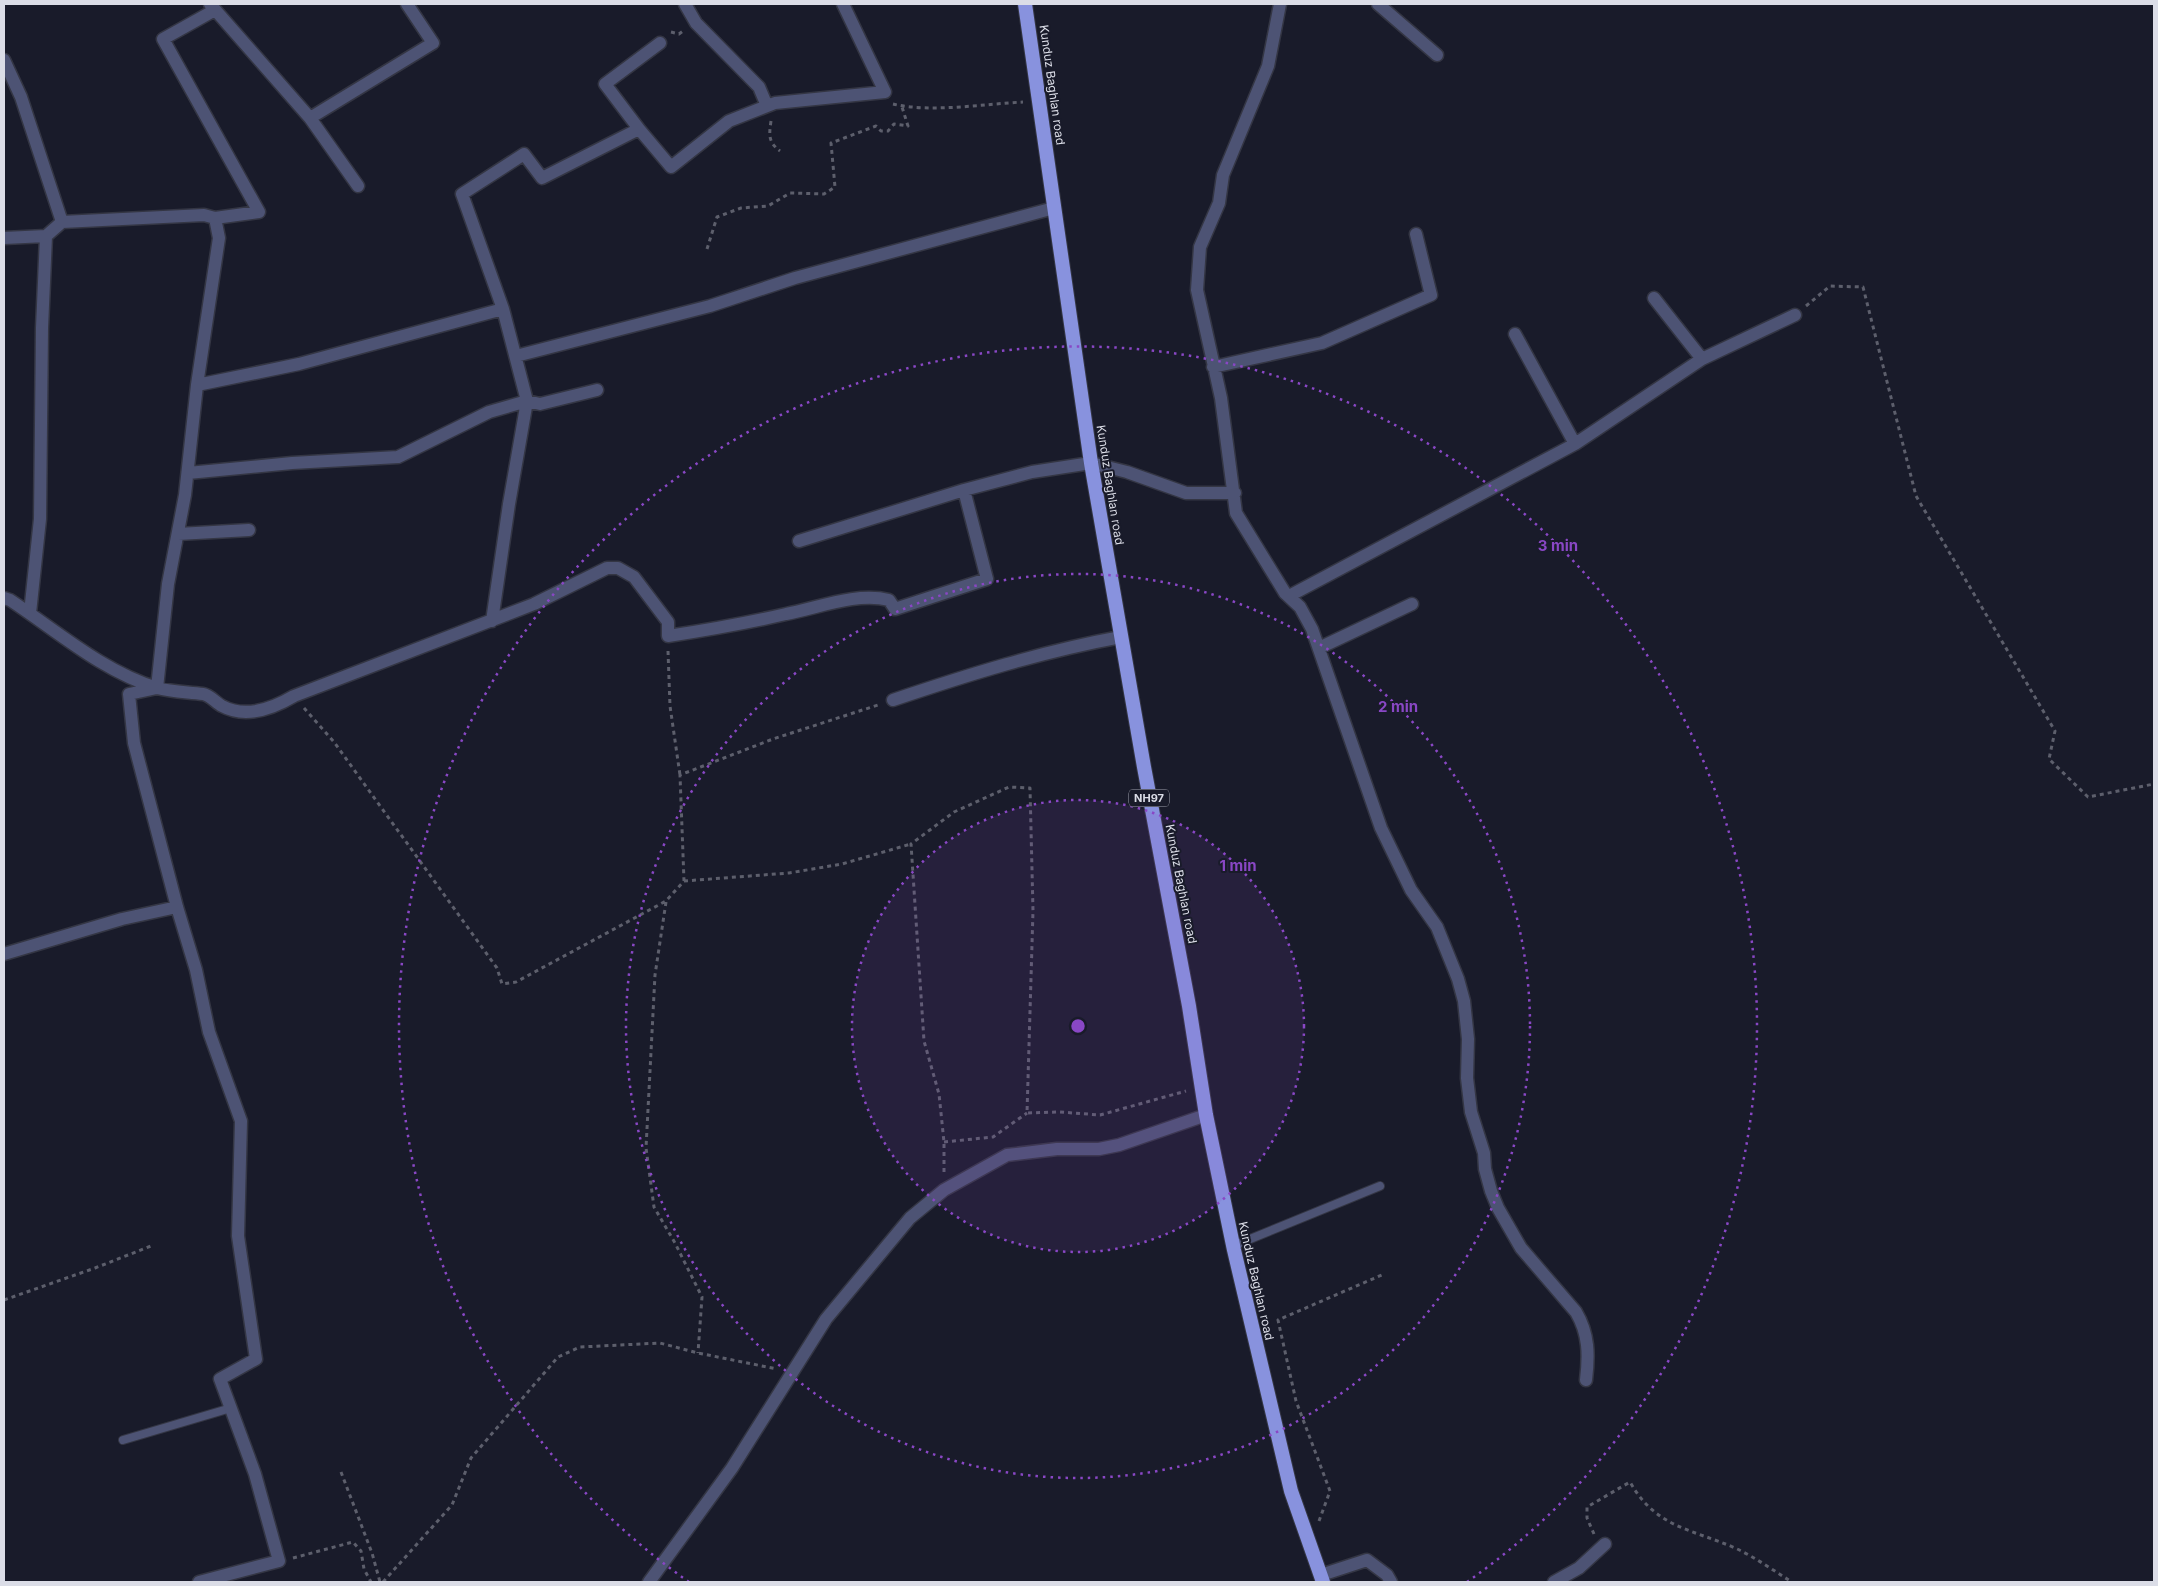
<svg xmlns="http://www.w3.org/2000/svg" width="2158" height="1586" font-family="Inter,sans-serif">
	<rect width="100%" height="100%" fill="#191b2a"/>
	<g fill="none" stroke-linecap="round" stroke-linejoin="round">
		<!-- service casing -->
		<g stroke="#343644" stroke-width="10">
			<path id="service" d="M1233 1246 1380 1186
				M123 1440 231 1408"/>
		</g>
		<!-- minor casing -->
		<g stroke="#343644" stroke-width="15">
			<path id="minor" d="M210 4 310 118 358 186
				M685 4 696 23 759 87 767 106
				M1280 4 1268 66 1223 175 1219 203 1200 247 1197 290 1221 398 1236 513 1285 593 1300 607 1312 629 1381 828 1411 890 1437 927 1458 979 1464 1001 1468 1039 1467 1078 1471 1112 1484 1153 1485 1169 1491 1191 1498 1208 1521 1248 1576 1312C1589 1334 1589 1355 1586 1380
				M1378 4 1437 55
				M4 60 21 97 62 222 46 236 42 328 40 519 30 613
				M310 118 433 43 407 4
				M639 129 605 84 660 43
				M62 222 204 215 215 218
				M4 238 46 236
				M1654 298 1702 359
				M1515 334 1575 444
				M516 356 710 306 795 278 1054 208
				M1213 367 1322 343 1431 295 1416 234
				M197 385 299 364 503 309
				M188 473 292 463 398 457 489 412 527 401 540 404 597 390
				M178 534 249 530
				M799 541 964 490 1032 472 1091 463 1127 472 1186 493H1235
				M1289 596 1575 444 1702 359 1795 315
				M4 598 10 600C57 631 102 671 157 688 172 692 188 692 203 694 210 695 216 703 222 706 246 719 272 709 294 696L534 604 607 568H618L634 577 668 622V636C707 630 747 623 786 614 818 608 856 592 889 600L895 609 987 579 964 490
				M492 621 509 504 527 401 503 309 462 194 524 154 542 178 639 129 671 167 729 121 775 103 885 92 843 4
				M1319 648 1412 604
				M157 688 129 694 134 743 177 907 196 970 209 1032 241 1121 238 1236 256 1359 220 1379 255 1474 279 1561 199 1582
				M157 688 168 584 185 495 197 385 219 238 215 218 259 212 163 39 215 10
				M893 700C967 675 1044 651 1121 637
				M4 954 122 919 177 907
				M1321 1575 1367 1560 1387 1575 1391 1582
				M649 1582 732 1468 826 1319 910 1218 944 1190 1007 1155 1057 1149H1099L1119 1145 1206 1115
				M1554 1582 1579 1568 1605 1544"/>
		</g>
		<!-- trunk casing -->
		<g stroke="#343644" stroke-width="16">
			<path id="trunk" d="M1025 4 1091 463 1144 767 1189 1006 1206 1115 1234 1250 1291 1491 1323 1582"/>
		</g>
		<!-- path -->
		<path stroke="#5d5f6c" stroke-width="3" stroke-dasharray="4 4" stroke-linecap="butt" d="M671 32 679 34 683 31
			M893 104C930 113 984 104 1023 102
			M771 121C769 135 768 142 780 151
			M707 249 717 217 741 208 768 206 790 193 824 194 835 187 831 143 876 126 881 131H888L894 124 908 126 902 107
			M1806 306 1830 286 1863 287 1916 496 2055 731 2049 759 2088 797 2154 784
			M668 651 670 706 680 775
			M304 708 334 742 497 968 502 984 516 982 666 901 684 881 680 775 773 739 881 704
			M684 881 789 873 842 864 911 844
			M666 902 655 975 646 1148 654 1207 675 1243 702 1297 698 1353
			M944 1142 993 1137 1027 1113
			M944 1172V1142L939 1094 924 1041 911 844 954 812 1009 787 1030 788 1033 911 1027 1113 1060 1112 1100 1115 1186 1091
			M4 1300 95 1268 151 1246
			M341 1472 372 1553 380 1582
			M1319 1521 1330 1491 1296 1401 1278 1320 1384 1274
			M1594 1534 1587 1518V1507L1630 1482C1656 1528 1692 1529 1735 1548 1755 1557 1774 1571 1792 1582
			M293 1558 353 1542 361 1551 364 1569 371 1582
			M383 1582 452 1505 471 1458 558 1357 580 1347 660 1343 698 1353 777 1369"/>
		<!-- service -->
		<use href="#service" stroke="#4d5374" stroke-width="8"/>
		<!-- minor -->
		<use href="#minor" stroke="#4d5374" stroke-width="12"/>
		<!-- trunk -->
		<use href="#trunk" stroke="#8892de" stroke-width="14"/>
	</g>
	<!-- distance rings -->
	<circle cx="1078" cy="1026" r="226" fill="#8947c5" fill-opacity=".12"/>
	<g fill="none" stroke="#8947c5" stroke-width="2.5" stroke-dasharray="2.5 5">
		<circle cx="1078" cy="1026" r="226"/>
		<circle cx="1078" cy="1026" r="452"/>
		<path d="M689 1582A679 679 0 1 1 1467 1582"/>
	</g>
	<g text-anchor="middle" stroke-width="4" stroke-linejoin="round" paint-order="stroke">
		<!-- shield labels -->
		<rect fill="#191b2a" stroke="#a1a3ae" stroke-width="1" x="1129" y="789.5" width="40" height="17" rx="4"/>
		<g font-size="11" font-weight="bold" fill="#dbdde7">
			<text x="1149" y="802">NH97</text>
		</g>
		<!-- street labels -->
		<g font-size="12" fill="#dbdde7" stroke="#191b2a">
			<text transform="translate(1052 85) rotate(82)" y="4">Kunduz Baghlan road</text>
			<text transform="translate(1110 485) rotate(81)" y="4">Kunduz Baghlan road</text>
			<text transform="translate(1181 884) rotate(79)" y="4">Kunduz Baghlan road</text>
			<text transform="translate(1256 1281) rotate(77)" y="4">Kunduz Baghlan road</text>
		</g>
	</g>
	<circle cx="1078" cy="1026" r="8" fill="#8947c5" stroke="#191b2a" stroke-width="2.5"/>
	<g font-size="15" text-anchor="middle" font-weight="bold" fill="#8947c5" stroke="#191b2a" stroke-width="4" stroke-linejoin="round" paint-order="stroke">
		<text x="1558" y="551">3 min</text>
		<text x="1398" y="712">2 min</text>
		<text x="1238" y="871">1 min</text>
	</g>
	<!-- border -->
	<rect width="2158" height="1586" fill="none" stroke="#dbdde7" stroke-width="10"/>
</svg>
